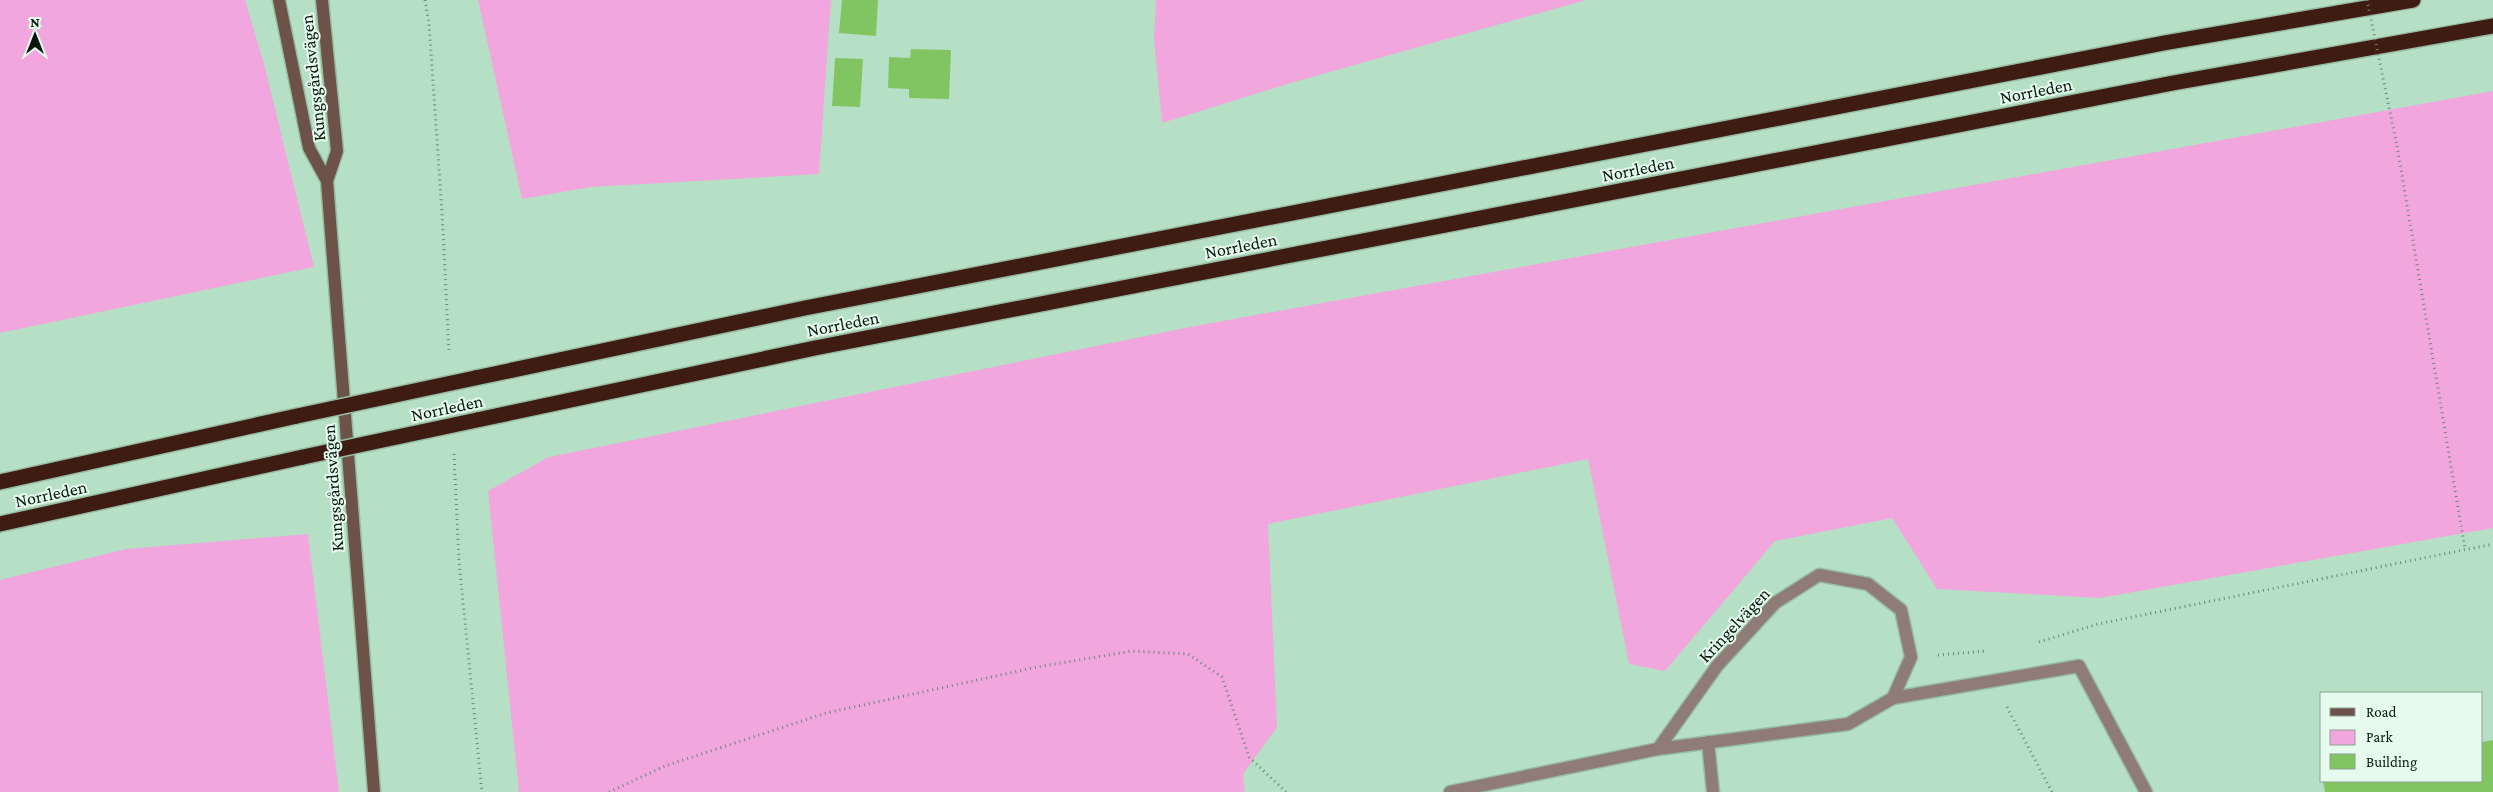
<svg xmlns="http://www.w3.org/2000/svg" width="2493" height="792" font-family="'Crimson Pro',serif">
	<rect width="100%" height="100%" fill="#b6e0c5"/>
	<!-- green -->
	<path fill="#f2a6de" d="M0 0H245L264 64 314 267 0 333Z
		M478 0H831L819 174 591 187 522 199Z
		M1156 0H1586L1294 82 1162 123 1154 40Z
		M2493 91V528L2100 598 1937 589 1892 518 1775 541 1665 671 1629 664 1588 459 1268 524 1277 727 1243 774 1245 792H519L488 491 549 457 1195 326Z
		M308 534 339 792H0V580L126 549Z"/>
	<!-- building -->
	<path fill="#81c563" d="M842 0H878L876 36 839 33Z
		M911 49 951 50 949 99 909 98V89L888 88 889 57 910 58Z
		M835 58 863 59 860 107 832 106Z
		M2493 740V792H2325L2323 781H2482V742Z"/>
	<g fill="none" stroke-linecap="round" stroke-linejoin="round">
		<!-- lane casing -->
		<g stroke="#97bca4" stroke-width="15">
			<path id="lane" d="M1893 698 2079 666 2146 792"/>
		</g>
		<!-- street casing -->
		<g stroke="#97bca4" stroke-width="15">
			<path id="street" d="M1708 742 1713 792
				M1450 792 1658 749 1848 724 1893 698 1911 657 1901 610 1868 584 1819 575 1775 603 1717 666 1658 749"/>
		</g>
		<!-- secondary casing -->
		<g stroke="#97bca4" stroke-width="15">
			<path id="secondary" d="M279 0 309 148 327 181 374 792
				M322 0 337 151 327 181"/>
		</g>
		<!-- highway casing -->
		<g stroke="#97bca4" stroke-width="18">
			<path id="highway" d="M475 378 805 308 2164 43 2413 0
				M477 420 815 348 2173 83 2493 26
				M0 482 297 416
				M0 524 303 457"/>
		</g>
		<!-- path -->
		<path stroke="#6a8875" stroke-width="3" stroke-dasharray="1 4" stroke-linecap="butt" d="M425 0 429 24 442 212 449 353
			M2397 146 2465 549
			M454 454 459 562 482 792
			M2039 642 2098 624 2493 544
			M1938 655 1986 651
			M2007 707 2052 792
			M609 792 665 766 826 713 1037 667 1132 651 1188 654 1222 677 1249 757 1286 792"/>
		<!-- lane -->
		<use href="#lane" stroke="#8f7c76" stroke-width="12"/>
		<!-- street -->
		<use href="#street" stroke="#8f7c76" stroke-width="12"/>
		<!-- secondary -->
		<use href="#secondary" stroke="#6d524a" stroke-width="12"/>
		<!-- highway -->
		<use href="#highway" stroke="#3f1c12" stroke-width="15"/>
		<!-- highway-bridge casing -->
		<g stroke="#97bca4" stroke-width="18" stroke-linecap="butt">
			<path id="highway-bridge" d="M297 416 475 378
				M303 457 477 420"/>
		</g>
		<!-- path-bridge -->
		<path stroke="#6a8875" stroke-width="3" stroke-dasharray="1 4" stroke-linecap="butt" d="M2367 0 2397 146"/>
		<!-- highway-bridge -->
		<use href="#highway-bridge" stroke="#3f1c12" stroke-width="15"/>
	</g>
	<g text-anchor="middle" stroke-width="4" stroke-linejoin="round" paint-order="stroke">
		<!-- street labels -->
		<g font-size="18" fill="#08170e" stroke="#e6fbed">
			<text transform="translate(313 78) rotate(-96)" y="6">Kungsgårdsvägen</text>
			<text transform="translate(2036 91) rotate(-11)" y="6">Norrleden</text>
			<text transform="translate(1638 169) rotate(-11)" y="6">Norrleden</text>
			<text transform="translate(1241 246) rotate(-11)" y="6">Norrleden</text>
			<text transform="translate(843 324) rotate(-11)" y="6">Norrleden</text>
			<text transform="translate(447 408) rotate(-12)" y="6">Norrleden</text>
			<text transform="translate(333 488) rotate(-94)" y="6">Kungsgårdsvägen</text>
			<text transform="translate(51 494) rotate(-12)" y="6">Norrleden</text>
			<text transform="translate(1734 625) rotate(-47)" y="6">Kringelvägen</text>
		</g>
	</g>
	<!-- legend -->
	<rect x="2320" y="692" width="162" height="90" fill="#e6fbed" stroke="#8da094"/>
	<rect x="2330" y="708" width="25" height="8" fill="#6d524a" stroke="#8da094"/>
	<text x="2366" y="717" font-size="15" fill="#08170e">Road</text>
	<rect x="2330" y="730" width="25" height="15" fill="#f2a6de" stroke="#8da094"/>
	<text x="2366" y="742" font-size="15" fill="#08170e">Park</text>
	<rect x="2330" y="754" width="25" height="15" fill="#81c563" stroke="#8da094"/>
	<text x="2366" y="767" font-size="15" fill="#08170e">Building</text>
	<!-- north arrow -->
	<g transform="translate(35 35)" stroke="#e6fbed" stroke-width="4" paint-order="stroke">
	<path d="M0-4L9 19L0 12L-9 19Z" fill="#08170e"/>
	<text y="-8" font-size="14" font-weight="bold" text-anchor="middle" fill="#08170e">N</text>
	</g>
</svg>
